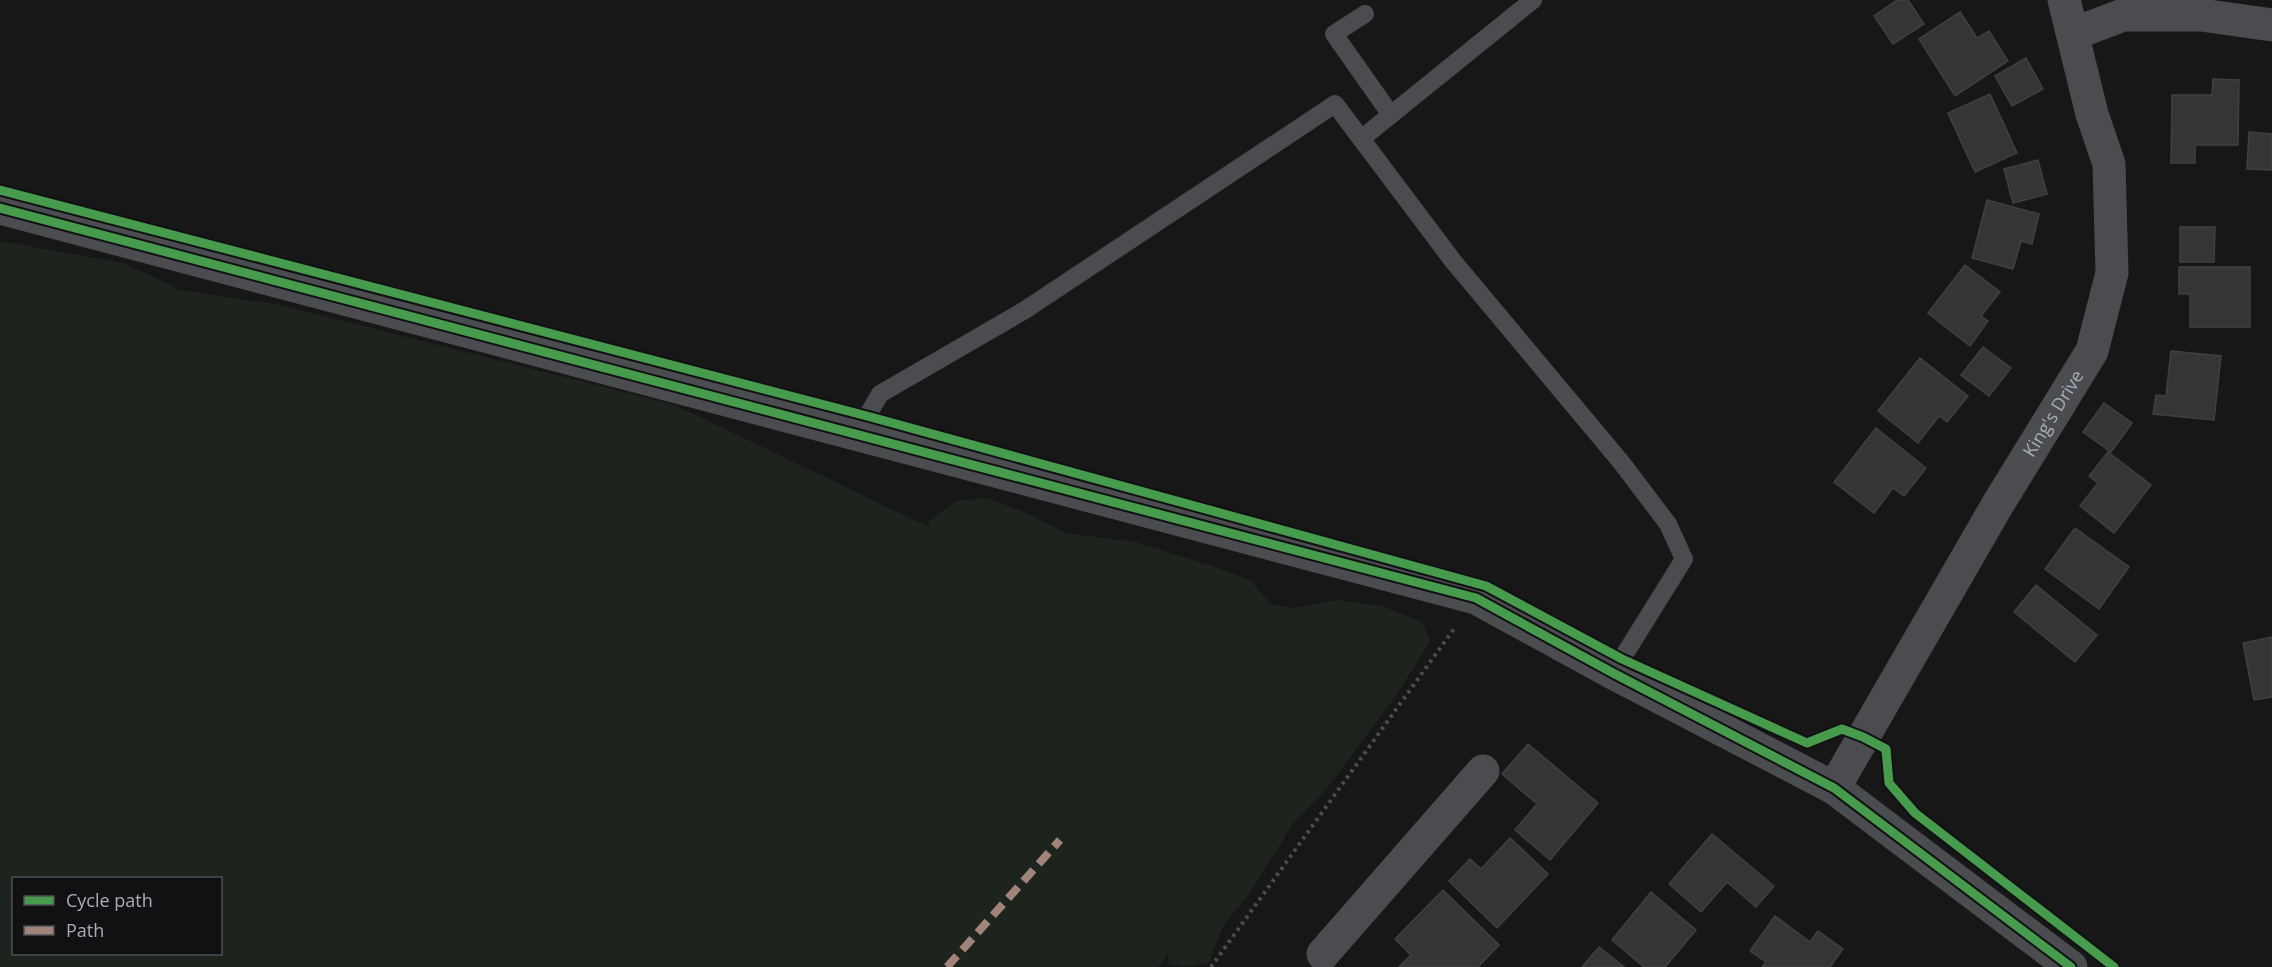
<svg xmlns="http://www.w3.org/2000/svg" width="2272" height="967" font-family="'Open Sans',sans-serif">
	<rect width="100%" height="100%" fill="#171717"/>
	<!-- green -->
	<path fill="#1d241e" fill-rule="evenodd" d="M0 241 123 263 173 286 174 289 280 305 675 405 929 527V521L956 501 986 498 1032 515 1065 533 1136 542 1209 565 1250 580 1271 604 1293 608 1337 600 1382 606 1422 622 1430 642 1393 700 1328 787 1292 825 1251 891 1223 926 1209 962C1195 967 1183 967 1169 964L1168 954 1158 967H0ZM14 878H220V954H14Z"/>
	<!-- building -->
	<path fill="#353536" stroke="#3f4043" stroke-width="1.5" d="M1897 0H1908L1924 24 1893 44 1874 16Z
		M1960 12 1977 38 1989 31 2008 61 1955 96 1919 39Z
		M2026 58 2043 89 2012 106 1995 76Z
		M2213 79 2239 80 2238 145H2195V163H2171L2172 95H2212Z
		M1990 94 2017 153 1975 172 1948 113Z
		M2249 132 2272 134V170L2247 169Z
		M2038 160 2047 194 2013 203 2004 169Z
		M1987 200 2039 214 2032 244 2021 241 2013 269 1972 258Z
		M2180 227H2215L2214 262H2180Z
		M1965 265 2000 292 1981 316 1988 321 1970 346 1928 313Z
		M2179 267H2250V327H2190V294H2179Z
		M1983 347 2011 368 1989 396 1961 375Z
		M2171 351 2221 356 2214 420 2153 414 2156 395 2166 396Z
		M1920 358 1968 396 1947 422 1939 416 1918 443 1878 411Z
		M2104 403 2132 423 2111 452 2083 432Z
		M1876 428 1926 468 1904 496 1893 488 1874 513 1834 482Z
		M2108 452 2151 485 2114 533 2080 506 2098 483 2089 476Z
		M2075 528 2129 567 2099 609 2045 569Z
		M2036 585 2097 635 2075 662 2014 612Z
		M2272 637V697L2254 700 2243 643Z
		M1528 744 1598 803 1550 860 1515 830 1537 804 1502 774Z
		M1712 834 1774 886 1756 907 1727 882 1701 912 1669 884Z
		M1510 838 1548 874 1497 928 1449 881 1470 859 1481 869Z
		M1443 890 1499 945 1478 967H1399L1411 955 1395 939Z
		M1651 892 1696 930 1665 967H1644L1612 940Z
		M1775 916 1810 942 1818 931 1843 949 1830 967H1762L1766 962 1750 951Z
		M1599 947 1624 967H1582Z"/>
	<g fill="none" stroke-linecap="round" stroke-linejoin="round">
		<!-- path -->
		<path stroke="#4d4e52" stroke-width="4" stroke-dasharray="3 4.5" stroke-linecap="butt" d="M1888 766 1891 785
			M2105 960 2114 967
			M1211 967 1456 626"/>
		<!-- lane -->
		<path stroke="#4b4c50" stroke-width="18" d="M1365 14 1334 34 1391 115
			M1361 139 1533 0
			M856 435 880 394 1025 310 1335 104 1453 261 1621 462 1668 524 1684 559 1613 673"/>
		<!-- street -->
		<g stroke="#4b4c50" stroke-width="33">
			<path d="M2073 34 2123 15H2201L2272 25"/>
			<path d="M0 208 1476 598 1613 673 1834 788 2071 967"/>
			<path id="s1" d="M1834 788 1998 504 2092 351 2112 273 2109 164 2092 114 2064 0"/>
			<path d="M1323 954 1483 771"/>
		</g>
		<!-- quiet -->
		<path stroke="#a18479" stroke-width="8" stroke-dasharray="15 8" stroke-linecap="butt" d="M947 967 1060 840"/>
		<!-- cycleway casing -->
		<g stroke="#111113" stroke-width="13">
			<path id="cycleway" d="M0 190 867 416 1486 586 1622 659 1807 743 1842 729 1863 737 1886 749 1889 783 1915 813 2114 967
				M0 208 1476 598 1613 673 1834 788 2071 967"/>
		</g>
		<!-- cycleway -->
		<use href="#cycleway" stroke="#469c4c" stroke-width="9"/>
	</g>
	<g text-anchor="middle" stroke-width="5" stroke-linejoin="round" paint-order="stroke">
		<!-- street labels -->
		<g font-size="18" fill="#a8adb8" stroke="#111113">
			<text dy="6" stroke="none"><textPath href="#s1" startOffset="434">King's Drive</textPath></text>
		</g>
	</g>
	<!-- legend -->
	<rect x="12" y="877" width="210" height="78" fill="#111113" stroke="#4d4f55" stroke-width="1.5"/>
	<rect x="24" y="896" width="30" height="9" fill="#469c4c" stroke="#4d4f55" stroke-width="1.5"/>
	<text x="66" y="907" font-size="18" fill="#a8adb8">Cycle path</text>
	<rect x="24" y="926" width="30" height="9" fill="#a18479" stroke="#4d4f55" stroke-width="1.5"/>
	<text x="66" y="937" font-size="18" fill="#a8adb8">Path</text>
</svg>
